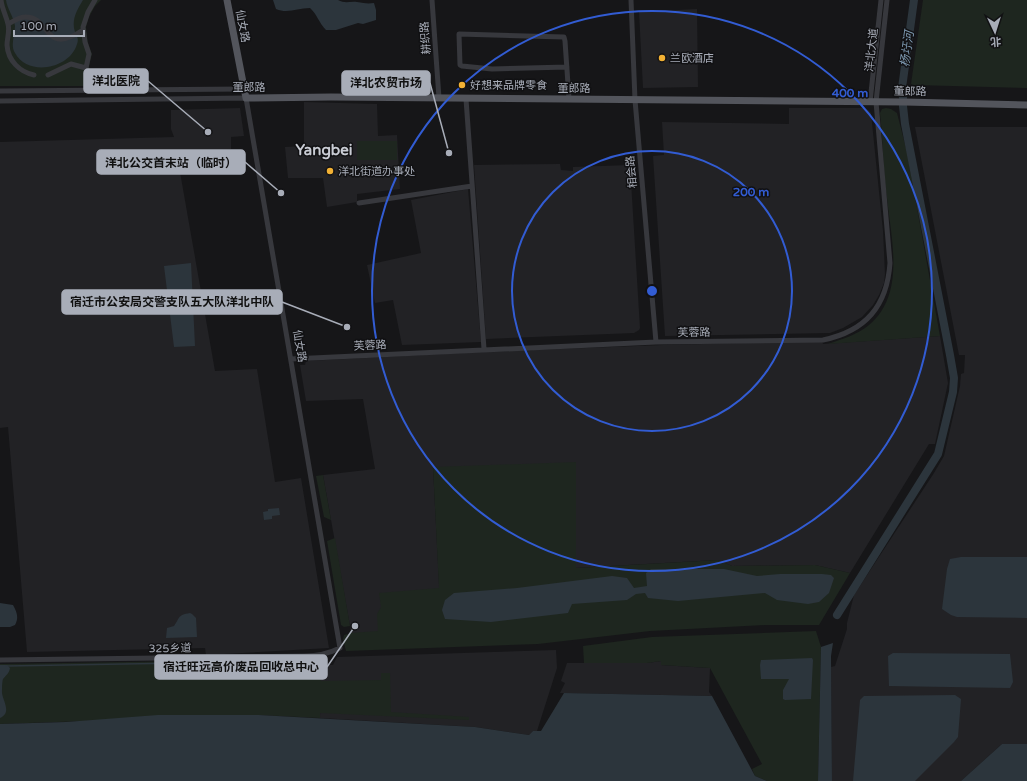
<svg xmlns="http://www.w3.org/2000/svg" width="1027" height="781" font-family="'Varela Round','Noto Sans SC',sans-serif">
	<rect width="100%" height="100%" fill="#161618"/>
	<!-- built -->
	<path fill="#222225" d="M697 9 698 87 643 88 639 12Z
		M304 102 377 104 378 136 397 135 400 189 357 194V202L327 207 323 178H288L285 147 304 146Z
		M240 108 244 136 231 137V149L177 155 215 371 257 369 275 482 301 478 329 648 206 655 205 648 27 652 8 427 0 428V142L174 137 171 129V110Z
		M789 108H863L868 110 871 113 883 231 885 274 884 283 879 295 873 305 862 317 843 328 830 333 665 336 653 156 664 155 662 122 789 124Z
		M915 127H1027V744H1002L961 781H832L831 667 835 666 847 629V623L854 595 934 473 944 456 960 386 961 374 964 373 965 355H959Z
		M560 164 561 170 573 171V167L630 165 640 328 639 330 634 333 486 339 474 165Z
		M468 189 481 342 402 345 393 300 375 303 367 265 421 253 411 200Z
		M940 336 948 383 935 444H929L850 573 815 565 732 566 718 560 575 568 433 467 442 642 353 643 323 475 375 469 363 399 306 401 300 365H305L306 361 484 352 663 345 822 341 823 344Z
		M556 650 557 668 537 731H533L529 735 475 727 320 718 321 665H333L337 657Z
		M661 661 662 665 710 668 709 692 712 696 560 693 565 683 561 681 567 663H647Z"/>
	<!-- green -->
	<path fill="#1e261f" d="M0 0H101L95 6 89 17 86 27 88 43 92 54 89 66 90 86H0Z
		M923 0H1027V88L914 85 911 84Z
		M886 108 891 109 897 113 907 152 940 336 828 344C842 339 857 335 869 325 906 294 891 239 887 198 883 170 883 141 880 113L882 109Z
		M357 141H397V160H357Z
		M576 462V568L718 560 732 566 815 565 850 573 819 625H766L650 631 538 644 346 651 343 639 344 635 351 633 378 631 377 614 381 607 379 593 439 588 433 467Z
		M323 475 331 520 324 517 316 476Z
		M335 538 350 626 344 627 341 625 327 541Z
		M816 631 821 647 818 781H767L755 776 752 769 762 764 710 668 661 665V661L647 663H584L583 646 652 637Z
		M320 659 321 681 381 680V673H390L391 712 469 717V720L320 713V718L259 715 0 724V664Z"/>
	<!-- water -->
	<path fill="#2c353c" d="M6 0H83C77 10 71 20 75 32 77 36 79 39 77 44 70 69 28 77 15 53 10 45 15 35 15 26 14 17 7 9 6 0Z
		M273 0H338C345 4 350 1 357 2 364 3 367 4 374 3L376 10V20L363 24 358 23 336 30H326C319 23 317 14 310 8 297 8 288 14 276 9Z
		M191 263 195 346 174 347 164 266Z
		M279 508 280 515 272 516V519L264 520 263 512 268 511V509Z
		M961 557H1027V618L957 617 951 615 942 609 947 569 950 559Z
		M651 569H724L757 576 780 574H822L831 575 834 578 829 593 819 602 808 604 777 600 765 593 678 601 648 598 645 593 636 594 627 600 572 604 568 613 491 622 445 619 442 610 445 600 454 593 517 588 612 576 627 578 634 588 647 586 646 573Z
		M0 603 13 605C17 612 19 618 15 625L10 627H0Z
		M190 613 192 614 196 618 197 637 166 638 167 628 174 626C180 618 177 615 190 613Z
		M833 643 831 656 832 781H818L821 647Z
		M893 653 1010 654 1013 682 1010 688 889 686 888 656Z
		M812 658 813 660 811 699 785 700 783 699V690L789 679H761L760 665 761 660Z
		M0 665H7L10 668C9 674 6 675 3 679 2 682 2 689 2 693 3 701 12 713 0 718Z
		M564 693 712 696 755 776 767 781H0V724L66 722 158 715H259L475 727 529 735 533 731H541Z
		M955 695 961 699 958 737 954 742 915 781H853L860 700 864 696Z
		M1002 744H1027V781H961Z"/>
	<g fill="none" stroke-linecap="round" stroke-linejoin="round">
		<!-- stream -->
		<path stroke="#2c353c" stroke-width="1.5" d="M6 666 294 661"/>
		<!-- river -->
		<path stroke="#2c353c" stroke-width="8" d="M903 98 902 88 914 0
			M837 615 938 454 953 392 954 378 950 355 905 124 903 106"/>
		<!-- minor -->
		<path stroke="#37383d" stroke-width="5" d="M1 0C2 9 6 15 8 24 10 31 7 38 7 45 8 61 20 72 34 75
			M432 0 439 98
			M631 0 635 100 656 342
			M8 24C14 21 19 17 25 17 51 16 43 57 83 30
			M567 67 492 69 462 66 460 65 459 34 564 37 565 41 569 99
			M48 75 71 64 86 68
			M88 90 86 68 89 54 85 42 83 27 88 12 95 0
			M0 91 244 89
			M466 99 484 349
			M0 101 246 98 340 648C328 654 316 656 304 656L0 660
			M870 102 881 0
			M359 203 472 186
			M291 359 656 342 823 340C866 331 887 306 890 263L876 102 887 0"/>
		<!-- major -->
		<path stroke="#53555c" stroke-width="7" d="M227 0 246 98 331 97 905 102 1027 105"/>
	</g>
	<!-- distance rings -->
	<g fill="none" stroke="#325cd3" stroke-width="2">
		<circle cx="652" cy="291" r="140"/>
		<circle cx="652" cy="291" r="280"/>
	</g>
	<!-- markers -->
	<g fill="#f2b134" stroke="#111113" stroke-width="1.5">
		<circle cx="662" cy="58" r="4"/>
		<circle cx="462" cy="85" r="4"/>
		<circle cx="330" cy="171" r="4"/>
	</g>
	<g text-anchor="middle" stroke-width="3" stroke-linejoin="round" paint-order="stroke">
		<!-- street labels -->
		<g font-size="11" fill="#a8adb8" stroke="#111113">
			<text transform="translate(243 26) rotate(79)" y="4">仙女路</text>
			<text transform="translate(425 38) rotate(-94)" y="4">耕织路</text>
			<text transform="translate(871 50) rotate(-84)" y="4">洋北大道</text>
			<text x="249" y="91">董郎路</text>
			<text x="574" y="92">董郎路</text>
			<text transform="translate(910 91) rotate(1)" y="4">董郎路</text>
			<text transform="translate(631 172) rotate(-95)" y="4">相会路</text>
			<text transform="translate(694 332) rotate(-1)" y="4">芙蓉路</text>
			<text transform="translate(370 345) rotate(-3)" y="4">芙蓉路</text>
			<text transform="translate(300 346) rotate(80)" y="4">仙女路</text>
			<text transform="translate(170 648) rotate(-1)" y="4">325乡道</text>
		</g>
		<!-- poi labels -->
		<g font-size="11" fill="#a8adb8" stroke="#111113" text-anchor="start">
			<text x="670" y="62">兰欧酒店</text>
			<text x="470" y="89">好想来品牌零食</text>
			<text x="338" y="175">洋北街道办事处</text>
		</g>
		<!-- water labels -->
		<g font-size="12" font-style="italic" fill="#7f9bb3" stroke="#111113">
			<text transform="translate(907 49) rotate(-82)" y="4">杨圩河</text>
		</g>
		<!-- district labels -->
		<g font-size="15" font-weight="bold" fill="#c9ccd4" stroke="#111113">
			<text x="324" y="155">Yangbei</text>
		</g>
	</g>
	<circle cx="652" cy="291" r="6" fill="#325cd3" stroke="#111113" stroke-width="2"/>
	<g font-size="12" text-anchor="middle" font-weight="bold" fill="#325cd3" stroke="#111113" stroke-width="3" stroke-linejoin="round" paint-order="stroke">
		<text x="850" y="97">400 m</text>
		<text x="751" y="196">200 m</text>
	</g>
	<!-- callouts -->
	<path fill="none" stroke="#a8adb8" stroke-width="1.5" d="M208 132L148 81M449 153L430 83M281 193L245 162M347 327L282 302M355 626L327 667"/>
	<g fill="#a8adb8" stroke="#111113" stroke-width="1.5">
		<circle cx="208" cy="132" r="4"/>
		<circle cx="449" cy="153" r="4"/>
		<circle cx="281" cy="193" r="4"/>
		<circle cx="347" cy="327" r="4"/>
		<circle cx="355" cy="626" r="4"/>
	</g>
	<g fill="#a8adb8" stroke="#a8adb8" stroke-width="1.5">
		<rect x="84" y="69" width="64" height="24" rx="4"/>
		<rect x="342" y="71" width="88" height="24" rx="4"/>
		<rect x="97" y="150" width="148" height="24" rx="4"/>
		<rect x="62" y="290" width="220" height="24" rx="4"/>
		<rect x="155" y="655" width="172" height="24" rx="4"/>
	</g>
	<g font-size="12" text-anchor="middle" font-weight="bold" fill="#111">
		<text x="116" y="85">洋北医院</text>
		<text x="386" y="87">洋北农贸市场</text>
		<text x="171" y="167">洋北公交首末站（临时）</text>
		<text x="172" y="306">宿迁市公安局交警支队五大队洋北中队</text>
		<text x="241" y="671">宿迁旺远高价废品回收总中心</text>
	</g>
	<!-- north arrow -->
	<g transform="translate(995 32) rotate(176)" stroke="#111113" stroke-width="3" paint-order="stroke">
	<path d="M0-3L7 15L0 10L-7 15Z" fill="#a8adb8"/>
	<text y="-6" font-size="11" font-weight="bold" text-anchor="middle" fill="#a8adb8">北</text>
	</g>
	<!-- scale -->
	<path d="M14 30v6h70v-6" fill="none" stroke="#a8adb8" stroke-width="2"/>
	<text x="20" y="30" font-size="12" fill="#a8adb8" stroke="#111113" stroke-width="3" paint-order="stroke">100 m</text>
</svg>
